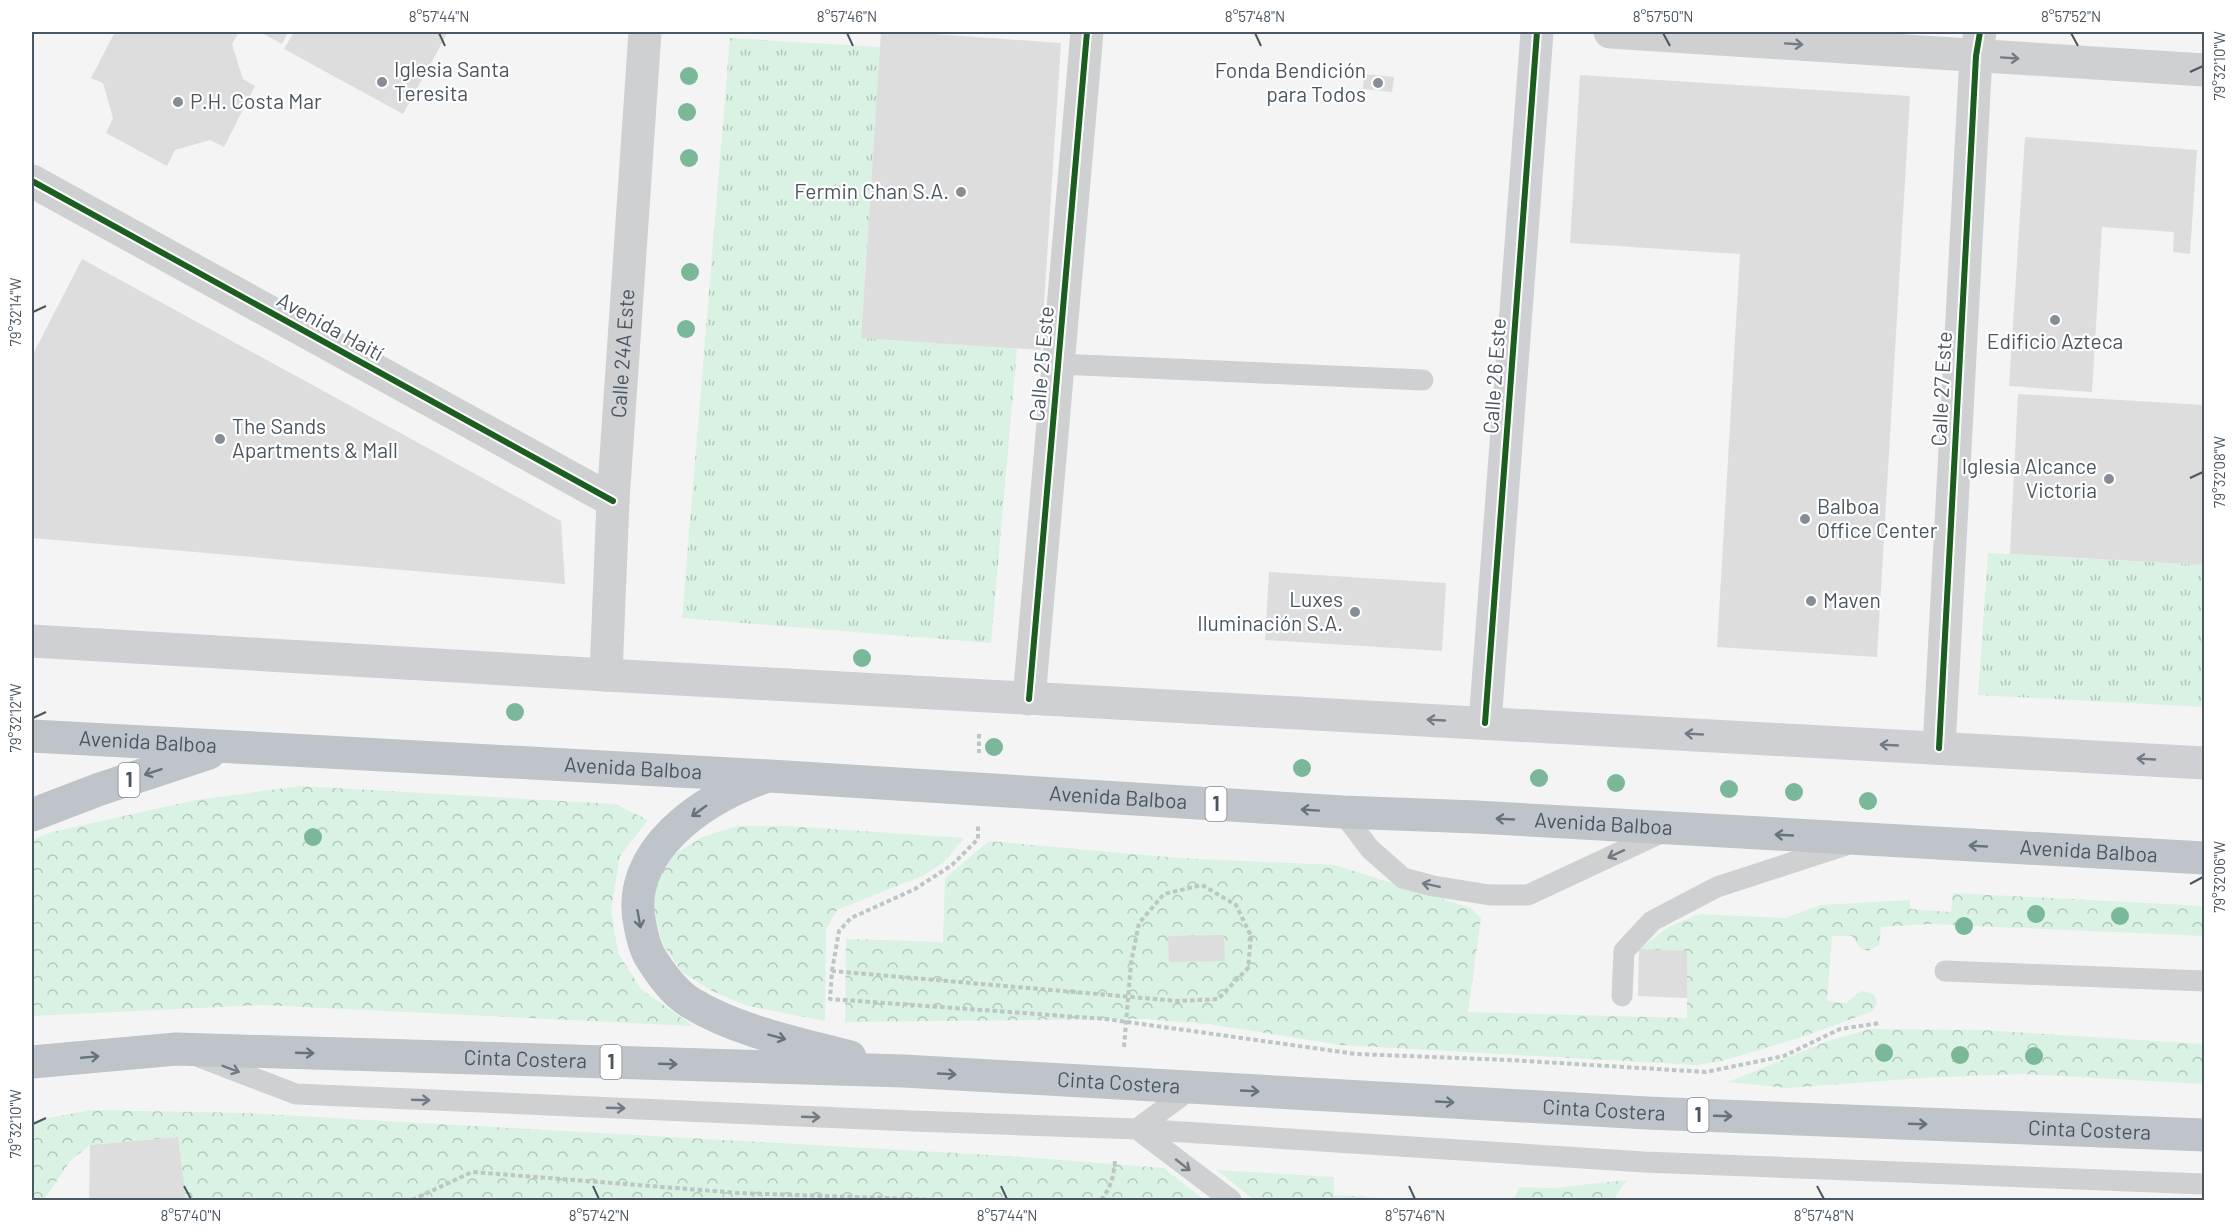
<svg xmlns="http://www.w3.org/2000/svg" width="2236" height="1232" font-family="Barlow,sans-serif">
	<defs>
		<pattern id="grass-tufts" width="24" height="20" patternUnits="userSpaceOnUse" patternTransform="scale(1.5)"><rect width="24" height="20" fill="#d9f2e3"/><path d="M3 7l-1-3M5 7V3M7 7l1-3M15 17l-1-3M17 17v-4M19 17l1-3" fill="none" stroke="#b2c7bb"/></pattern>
		<pattern id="park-crowns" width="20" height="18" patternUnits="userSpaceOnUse" patternTransform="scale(1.5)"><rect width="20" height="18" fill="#d9f2e3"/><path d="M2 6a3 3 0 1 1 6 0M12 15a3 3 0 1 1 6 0" fill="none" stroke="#b2c7bb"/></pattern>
	</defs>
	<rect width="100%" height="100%" fill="#f4f4f4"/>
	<!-- grass -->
	<path fill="url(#grass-tufts)" d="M730 38 880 47 861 337 1017 348 991 643 682 618Z
		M1988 553 2204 565V707L1978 695Z"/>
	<!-- park -->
	<path fill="url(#park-crowns)" d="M300 786 615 804 648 820 620 856 611 909 618 953 641 989 693 1026 261 1005 32 1016V840L52 832 196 800Z
		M737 826H788L964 838 943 863 922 876 837 910 826 930 825 1021 748 1006 712 991 682 972 662 943 654 910 657 881 673 855 703 837Z
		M989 841 1179 858 1335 865 1471 908 1481 918 1468 1012 1687 1018V952L1639 949 1670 926 1700 914 1785 918 1821 905 1910 900V909L1951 912 1953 893 2204 906V936L1929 924 1881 927 1879 945 1868 951 1860 948 1852 936H1832L1827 1001 1846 1003 1861 991 1874 994 1877 1003 1873 1011 1805 1036 1722 1061 1696 1065 1341 1045 1208 1024 1144 1019 845 1022 846 939 943 942 945 878Z
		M1870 1029 1982 1030 2204 1044V1084L2022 1074 1922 1078 1788 1088 1728 1082 1828 1041Z
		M92 1110 246 1113 1008 1156 1164 1168 1204 1200H185L178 1137 90 1145 70 1161 44 1200H32V1121Z
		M1217 1170 1334 1177V1195L1418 1200H1254Z
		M1627 1180 1613 1200H1514L1519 1187 1554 1188Z"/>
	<!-- building -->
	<path fill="#ddddde" d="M115 32H239L232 44 243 79 255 86 224 147 210 140 175 150 167 166 106 133 113 118 103 83 91 78Z
		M260 32H288L282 44Z
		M294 32H448L403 114 284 49Z
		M881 32H907L1061 43 1041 350 861 338Z
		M1364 74 1394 77 1392 92 1363 89Z
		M1580 75 1910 96 1877 657 1717 647 1740 254 1570 243Z
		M2025 137 2197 150 2190 254 2173 252 2174 232 2102 227 2092 392 2009 386Z
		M82 259 561 521 565 584 32 538V356Z
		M2018 394 2204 405V565L2010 554Z
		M1269 572 1446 583 1442 651 1265 640Z
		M1224 935 1225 961 1169 962 1168 936Z
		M1639 949 1687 951V998L1638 996Z
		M178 1137 186 1200H89L90 1145Z"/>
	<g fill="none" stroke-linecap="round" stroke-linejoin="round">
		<!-- path -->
		<path stroke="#bcc7c4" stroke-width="4" stroke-dasharray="4.5 3" stroke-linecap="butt" d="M979 734V753
			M832 971 839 931 851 918 915 889 952 865 978 839V826
			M1124 1047 1131 963 1139 923 1164 894 1202 885 1236 905 1251 936 1248 968 1218 999 1178 1001 832 971 830 999 1106 1019 1356 1054 1509 1060 1706 1072 1784 1056 1840 1029 1880 1023
			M412 1200 472 1172 739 1193 939 1200
			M1101 1200C1111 1188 1114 1175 1115 1160"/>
		<!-- lane -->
		<path stroke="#ced0d2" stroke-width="21" d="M1058 364 1423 380
			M1342 812 1370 849 1403 878 1433 886 1490 895H1528L1663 832
			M1945 971 2204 981
			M1622 996 1624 951 1652 921 1717 887 1846 845
			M199 1057 296 1094 913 1121 1137 1129 1644 1162 2204 1184
			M1192 1088 1137 1129 1231 1200"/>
		<!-- street -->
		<g stroke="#ced0d2" stroke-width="33">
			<path d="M1610 32 2204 70"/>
			<path d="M32 181 613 501"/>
			<path id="s1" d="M606 675 613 501 645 32"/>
			<path d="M1029 699 1087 32"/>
			<path d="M1939 748 1976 56 1980 32"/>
		</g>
		<!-- secondary -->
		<path stroke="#ced0d4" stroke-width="33" d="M32 641 606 675 2204 763
			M1485 723 1537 32"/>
		<!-- highway -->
		<g stroke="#bec4c9" stroke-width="33">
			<path id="s2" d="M32 736 770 776 1342 812 1476 817 2204 858"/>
			<path d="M762 778C702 800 624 851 640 925 642 936 644 945 649 955 660 973 673 992 691 1003 737 1031 797 1043 850 1057"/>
			<path d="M32 815 100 789 209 753"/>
			<path id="s3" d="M32 1062 176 1049 904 1071 1647 1113 2204 1135"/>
		</g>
		<!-- cycleway casing -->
		<g stroke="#fff" stroke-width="10">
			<path id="cycleway" d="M32 181 613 501
				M1029 699 1087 32
				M1485 723 1537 32
				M1939 748 1976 56 1980 32"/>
		</g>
		<!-- cycleway -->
		<use href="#cycleway" stroke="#1b5e20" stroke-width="6"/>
	</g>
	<!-- trees -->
	<g fill="#7ab899">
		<circle cx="689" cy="76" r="9"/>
		<circle cx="687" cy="112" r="9"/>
		<circle cx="689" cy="158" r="9"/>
		<circle cx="690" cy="272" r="9"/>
		<circle cx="686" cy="329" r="9"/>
		<circle cx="862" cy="658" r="9"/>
		<circle cx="515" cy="712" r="9"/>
		<circle cx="994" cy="747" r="9"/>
		<circle cx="1302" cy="768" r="9"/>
		<circle cx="1539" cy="778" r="9"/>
		<circle cx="1616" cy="783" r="9"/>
		<circle cx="1729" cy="789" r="9"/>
		<circle cx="1794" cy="792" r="9"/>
		<circle cx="1868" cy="801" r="9"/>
		<circle cx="313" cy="837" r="9"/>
		<circle cx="2036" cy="914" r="9"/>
		<circle cx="2120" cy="916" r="9"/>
		<circle cx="1964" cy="926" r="9"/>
		<circle cx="1884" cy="1053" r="9"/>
		<circle cx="1960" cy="1055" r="9"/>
		<circle cx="2034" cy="1056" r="9"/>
	</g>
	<!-- one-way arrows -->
	<defs><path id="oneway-shaft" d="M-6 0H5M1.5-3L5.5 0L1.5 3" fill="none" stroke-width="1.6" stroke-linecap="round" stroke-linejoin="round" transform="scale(1.5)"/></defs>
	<g stroke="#727b83">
		<use href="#oneway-shaft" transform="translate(1794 44) rotate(4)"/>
		<use href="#oneway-shaft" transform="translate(2010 58) rotate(4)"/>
		<use href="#oneway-shaft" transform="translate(1616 854) rotate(155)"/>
		<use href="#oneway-shaft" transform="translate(1431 885) rotate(-168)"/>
		<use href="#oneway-shaft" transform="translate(231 1069) rotate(21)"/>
		<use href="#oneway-shaft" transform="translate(421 1100) rotate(2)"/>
		<use href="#oneway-shaft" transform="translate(616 1108) rotate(2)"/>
		<use href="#oneway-shaft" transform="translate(811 1117) rotate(2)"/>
		<use href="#oneway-shaft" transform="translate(1183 1165) rotate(38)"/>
	</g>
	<g stroke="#727b84">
		<use href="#oneway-shaft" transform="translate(1436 720) rotate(-177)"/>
		<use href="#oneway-shaft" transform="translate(1694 734) rotate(-177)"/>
		<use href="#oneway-shaft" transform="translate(1889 745) rotate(-177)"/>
		<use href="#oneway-shaft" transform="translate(2146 759) rotate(-177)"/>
	</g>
	<g stroke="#67727b">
		<use href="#oneway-shaft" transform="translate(153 772) rotate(162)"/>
		<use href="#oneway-shaft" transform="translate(1310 810) rotate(-176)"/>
		<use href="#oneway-shaft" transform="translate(699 811) rotate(144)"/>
		<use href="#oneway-shaft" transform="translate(1505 819) rotate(-177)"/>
		<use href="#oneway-shaft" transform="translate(1784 835) rotate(-177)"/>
		<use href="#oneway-shaft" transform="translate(1978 846) rotate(-177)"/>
		<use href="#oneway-shaft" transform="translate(639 919) rotate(80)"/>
		<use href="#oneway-shaft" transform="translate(777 1037) rotate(15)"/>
		<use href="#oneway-shaft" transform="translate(305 1053) rotate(2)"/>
		<use href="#oneway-shaft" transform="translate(90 1057) rotate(-5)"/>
		<use href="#oneway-shaft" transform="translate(668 1064) rotate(2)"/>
		<use href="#oneway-shaft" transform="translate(947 1074) rotate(3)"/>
		<use href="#oneway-shaft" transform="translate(1250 1091) rotate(3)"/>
		<use href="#oneway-shaft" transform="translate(1445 1102) rotate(3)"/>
		<use href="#oneway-shaft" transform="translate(1723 1116) rotate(2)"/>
		<use href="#oneway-shaft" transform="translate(1918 1124) rotate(2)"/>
	</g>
	<!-- ticks -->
	<path fill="none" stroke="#4a5661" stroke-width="2" d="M439 33 445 46M847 33 853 46M1255 33 1261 46M1663 33 1670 46M2071 33 2078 46M2190 72 2203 66M33 312 46 306M2190 478 2203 472M33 718 46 712M2190 884 2203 877M33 1124 46 1118M184 1186 191 1199M593 1186 599 1199M1001 1186 1007 1199M1409 1186 1415 1199M1817 1186 1824 1199"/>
	<!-- markers -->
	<g fill="#868d94" stroke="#fff" stroke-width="2">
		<circle cx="382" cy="82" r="6"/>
		<circle cx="1378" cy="83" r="6"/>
		<circle cx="178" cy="102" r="6"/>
		<circle cx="961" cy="192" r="6"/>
		<circle cx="2055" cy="320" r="6"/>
		<circle cx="220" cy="439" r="6"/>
		<circle cx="2109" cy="479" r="6"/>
		<circle cx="1805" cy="519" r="6"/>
		<circle cx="1811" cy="601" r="6"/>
		<circle cx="1355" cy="612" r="6"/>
	</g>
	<g text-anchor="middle" stroke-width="4.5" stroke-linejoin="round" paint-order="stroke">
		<!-- shield labels -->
		<g fill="#fff" stroke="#808990" stroke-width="1.5">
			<rect x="118.5" y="763" width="21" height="34" rx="4.5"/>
			<rect x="1205.5" y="787" width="21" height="34" rx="4.5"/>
			<rect x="600.5" y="1045" width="21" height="34" rx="4.5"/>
			<rect x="1687.5" y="1098" width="21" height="34" rx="4.5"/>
		</g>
		<g font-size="20" font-weight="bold" fill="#4a5661">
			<text x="129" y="787">1</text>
			<text x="1216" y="811">1</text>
			<text x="611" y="1069">1</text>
			<text x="1698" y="1122">1</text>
		</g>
		<!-- poi labels -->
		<g font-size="21" fill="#4a5661" stroke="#fff" text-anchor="start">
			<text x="394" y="77">Iglesia Santa<tspan x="394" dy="24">Teresita</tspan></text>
			<text x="1366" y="78" text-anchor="end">Fonda Bendición<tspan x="1366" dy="24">para Todos</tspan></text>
			<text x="190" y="109">P.H. Costa Mar</text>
			<text x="949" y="199" text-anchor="end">Fermin Chan S.A.</text>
			<text x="2055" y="349" text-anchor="middle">Edificio Azteca</text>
			<text x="232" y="434">The Sands<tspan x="232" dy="24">Apartments &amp; Mall</tspan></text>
			<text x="2097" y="474" text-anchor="end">Iglesia Alcance<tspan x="2097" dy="24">Victoria</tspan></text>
			<text x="1817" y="514">Balboa<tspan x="1817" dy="24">Office Center</tspan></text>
			<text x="1343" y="607" text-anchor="end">Luxes<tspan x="1343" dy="24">Iluminación S.A.</tspan></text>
			<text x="1823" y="608">Maven</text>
		</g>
		<!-- street labels -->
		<g font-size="21" fill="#4a5661" stroke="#fff">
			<text transform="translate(330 327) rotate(29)" y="7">Avenida Haití</text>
			<text dy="7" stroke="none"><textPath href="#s1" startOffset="322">Calle 24A Este</textPath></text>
			<text transform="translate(1042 364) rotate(-85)" y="7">Calle 25 Este</text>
			<text transform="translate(1495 376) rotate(-86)" y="7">Calle 26 Este</text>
			<text transform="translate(1942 389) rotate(-87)" y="7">Calle 27 Este</text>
			<text dy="7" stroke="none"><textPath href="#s2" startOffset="116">Avenida Balboa</textPath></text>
			<text dy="7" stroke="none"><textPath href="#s2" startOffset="602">Avenida Balboa</textPath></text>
			<text dy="7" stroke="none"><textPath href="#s2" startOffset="1088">Avenida Balboa</textPath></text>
			<text dy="7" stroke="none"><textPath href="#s2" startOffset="1574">Avenida Balboa</textPath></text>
			<text dy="7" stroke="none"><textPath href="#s2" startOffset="2060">Avenida Balboa</textPath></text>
			<text dy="7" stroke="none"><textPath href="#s3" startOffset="494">Cinta Costera</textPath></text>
			<text dy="7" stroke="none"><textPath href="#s3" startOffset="1088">Cinta Costera</textPath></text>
			<text dy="7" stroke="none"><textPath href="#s3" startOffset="1574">Cinta Costera</textPath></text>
			<text dy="7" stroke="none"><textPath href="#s3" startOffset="2060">Cinta Costera</textPath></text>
		</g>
	</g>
	<!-- border -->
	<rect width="2236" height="1232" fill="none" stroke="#ffffff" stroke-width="66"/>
	<rect x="33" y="33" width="2170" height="1166" fill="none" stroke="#4a5661" stroke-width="2"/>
	<g font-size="15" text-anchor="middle" fill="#4a5661">
		<text x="439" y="22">8°57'44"N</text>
		<text x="847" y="22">8°57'46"N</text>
		<text x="1255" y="22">8°57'48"N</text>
		<text x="1663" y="22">8°57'50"N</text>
		<text x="2071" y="22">8°57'52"N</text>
		<text transform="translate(2220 66) rotate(-90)" y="5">79°32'10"W</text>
		<text transform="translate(16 312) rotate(-90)" y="5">79°32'14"W</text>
		<text transform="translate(2220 472) rotate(-90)" y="5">79°32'08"W</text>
		<text transform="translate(16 718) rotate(-90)" y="5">79°32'12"W</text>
		<text transform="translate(2220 877) rotate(-90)" y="5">79°32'06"W</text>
		<text transform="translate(16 1124) rotate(-90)" y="5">79°32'10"W</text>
		<text x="191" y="1221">8°57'40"N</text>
		<text x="599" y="1221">8°57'42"N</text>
		<text x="1007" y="1221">8°57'44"N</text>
		<text x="1415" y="1221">8°57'46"N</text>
		<text x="1824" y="1221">8°57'48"N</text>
	</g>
</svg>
